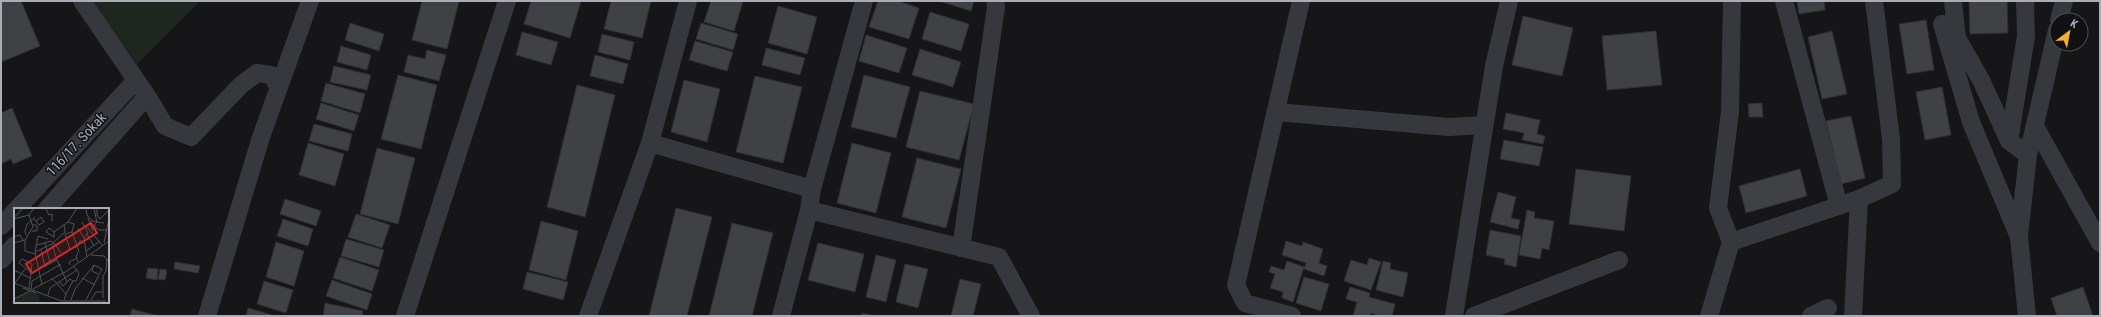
<svg xmlns="http://www.w3.org/2000/svg" width="2101" height="317" font-family="'Roboto Condensed',sans-serif">
	<rect width="100%" height="100%" fill="#161618"/>
	<!-- green -->
	<path fill="#1e261f" d="M91 1H200L137 64Z"/>
	<!-- building -->
	<path fill="#404145" stroke="#303034" d="M1 1H21L40 46 1 62Z
		M422 1H459L447 49 412 40Z
		M531 1H581L570 38 524 24Z
		M611 1H651L642 38 604 29Z
		M711 1H743L734 31 704 22Z
		M878 1H898L919 8 909 39 869 27Z
		M939 1H974L971 11Z
		M1797 1H1824L1825 10 1799 14Z
		M1969 1H2007L2008 33 1970 34Z
		M778 6 817 17 807 54 768 43Z
		M930 12 969 24 961 51 922 39Z
		M1523 16 1573 28 1562 76 1512 65Z
		M1926 20 1934 70 1907 74 1899 24Z
		M350 23 384 34 379 51 345 40Z
		M701 23 738 34 733 50 696 39Z
		M1656 31 1662 85 1607 90 1602 36Z
		M1832 31 1847 94 1822 99 1808 37Z
		M522 32 558 42 551 65 516 55Z
		M602 34 634 42 630 60 598 52Z
		M866 35 907 48 899 73 859 61Z
		M695 41 733 52 727 71 689 60Z
		M341 46 371 55 367 70 337 62Z
		M766 48 805 58 800 75 762 65Z
		M920 49 961 62 953 87 912 75Z
		M427 50 446 55 439 81 404 72 408 55 425 59Z
		M595 55 628 64 623 84 590 76Z
		M334 66 371 75 367 90 330 82Z
		M398 75 437 85 421 149 381 139Z
		M864 75 910 87 896 138 851 127Z
		M755 76 802 87 783 163 736 152Z
		M684 80 720 89 707 142 671 132Z
		M326 83 365 94 360 113 321 101Z
		M577 85 615 95 585 217 547 207Z
		M1942 87 1951 135 1925 140 1916 92Z
		M920 91 974 104 959 160 906 147Z
		M321 103 359 115 354 131 316 119Z
		M1762 103 1763 117H1749L1748 104Z
		M12 108 32 156 13 164 11 159 1 164V113Z
		M1506 113 1540 120 1537 134 1545 136 1543 144 1522 140 1524 133 1503 129Z
		M1851 116 1865 178 1841 184 1826 121Z
		M314 124 352 134 348 151 309 141Z
		M1504 140 1543 147 1539 166 1500 159Z
		M308 143 344 154 335 186 299 175Z
		M852 143 891 153 876 213 837 203Z
		M377 148 415 158 398 224 360 214Z
		M917 158 961 169 946 228 902 217Z
		M1576 169 1631 176 1624 231 1569 224Z
		M1800 169 1807 196 1746 213 1739 186Z
		M1498 192 1516 197 1511 218 1520 220 1518 229 1490 222Z
		M285 199 321 211 316 226 280 214Z
		M676 208 712 217 687 316H649Z
		M1527 210 1535 212 1534 218 1554 221 1549 250 1542 248 1540 259 1519 255Z
		M356 214 390 225 382 248 348 237Z
		M283 219 313 229 308 246 277 236Z
		M541 221 578 231 566 280 529 270Z
		M732 223 773 233 752 316H709Z
		M1490 230 1521 236 1516 267 1504 264 1505 259 1486 255Z
		M346 239 384 250 379 267 341 256Z
		M1286 241 1302 246 1303 242 1323 249 1319 263 1327 266 1324 276 1304 269 1306 263 1282 255Z
		M276 242 304 251 294 286 266 277Z
		M818 243 864 254 855 292 808 280Z
		M876 255 896 260 886 302 866 297Z
		M340 257 379 270 372 291 333 278Z
		M1369 258 1381 262 1371 290 1344 281 1351 260 1367 265Z
		M1287 261 1304 267 1293 302 1282 298 1283 292 1270 288 1275 274 1269 272 1271 266 1284 270Z
		M1383 261 1391 263 1390 269 1408 273 1403 297 1376 290Z
		M175 262 200 266 198 273 174 269Z
		M905 264 928 269 918 308 896 302Z
		M148 268 158 269 157 280 146 278Z
		M160 269 167 270 165 280 158 279Z
		M527 272 568 282 563 300 523 289Z
		M1304 277 1329 284 1321 311 1296 303Z
		M960 279 981 284 973 316H951Z
		M332 280 372 294 367 310 326 296Z
		M264 281 293 290 286 313 257 304Z
		M1350 287 1370 293 1369 297 1395 304 1392 316H1380L1371 313 1370 316H1353L1357 302 1346 299Z
		M2083 287 2093 316H2057L2051 298Z
		M325 303 363 311 362 316H323Z
		M248 308 276 316H246Z
		M132 309 158 316H130Z
		M862 313 875 316H861Z"/>
	<g fill="none" stroke-linecap="round" stroke-linejoin="round">
		<!-- minor -->
		<path stroke="#37383d" stroke-width="18" d="M82 1 147 96 165 126 191 137 241 85 257 73 271 75 279 87
			M1784 1 1839 206
			M1953 1 1957 38 1981 80 2009 141 2028 155
			M2059 20 2064 1
			M1942 24 1971 122 2019 237 2027 316
			M1276 112 1449 127 1484 125
			M2035 126 2100 243
			M2009 141 2026 36 2025 1
			M650 143 812 189
			M17 209 136 80
			M47 209 147 96
			M809 210 999 257 1031 316
			M1 226 15 211
			M2019 236 2028 155 2057 30
			M1731 242 1859 199 1892 184 1891 139 1874 1
			M961 248 996 7 995 1
			M1 260 15 245
			M207 316 261 137 310 1
			M405 316 507 1
			M588 316 650 143 688 1
			M781 316 809 210 812 189 864 1
			M1292 316 1245 303 1236 285 1301 1
			M1454 316 1494 66 1509 1
			M1474 316 1619 260
			M1709 316 1731 242 1718 208 1730 112 1732 1
			M1811 316 1828 308
			M1853 316 1859 199"/>
	</g>
	<g text-anchor="middle" stroke-width="3" stroke-linejoin="round" paint-order="stroke">
		<!-- street labels -->
		<g font-size="14" fill="#a8adb8" stroke="#111113">
			<text transform="translate(76 144) rotate(-47)" y="5">116/17. Sokak</text>
		</g>
	</g>
	<!-- overview -->
	<g transform="translate(14 208)">
		<rect width="95" height="95" fill="#161618"/>
		<path d="M15 83 25 87V95H0V92Z" fill="#1e261f"/>
		<path fill="none" stroke="#2c353c" stroke-width="2" d="M0 10 9 0"/>
		<path fill="none" stroke="#505258" stroke-width="1" d="M72 0 73 7 78 13 90 15M80 0 83 15M83 0V7L86 11 95 2M32 1 35 7 38 6V13M74 10 79 23M0 11 15 7 20 0M20 11 25 17 30 14 27 9 22 13M54 14 60 16 58 24 65 43 62 48 64 54M68 14 74 25 70 30M82 15 80 18 85 22H93M73 19 88 37M35 20 40 24V29L32 24ZM64 20 70 30 73 49M18 23H23V18L19 16M40 24 54 14 63 0M58 24 51 26 56 41 62 39 67 32M73 26 80 38M12 27 11 23 13 16 21 9M0 29 6 27 9 32M11 32 19 19 15 7M31 34 36 55M40 34 51 24 50 16M0 35 11 32V43L21 46M40 35 47 45M90 35 94 15M27 42 31 59M72 43 86 33M21 44 40 35 37 33 23 37M77 47 90 48 95 54M43 52 53 74M56 57 55 54 63 50M80 57 78 63 84 66M0 62 16 70M17 64 5 55 8 51 18 56M16 66 43 52 38 37M38 70 52 86 50 92M68 70 81 77M45 73 49 78 56 71 59 73 52 86M59 73H62L65 66 63 62M0 75 47 93H92M1 75 11 61M28 77 21 44 24 28 34 31M9 80 22 85M15 80 18 56M17 81 18 73 47 56M19 81 53 63 95 33M34 87 36 80 63 62 59 58M89 90V68L92 63 93 51M0 91 16 83M57 92 61 81 80 57 88 61 72 92M77 92 82 84H89"/>
		<path fill="#d62828" fill-opacity="0.15" stroke="#d62828" stroke-width="2" d="M77 15 83 25 18 65 12 56Z"/>
		<rect width="95" height="95" fill="none" stroke="#a8adb8" stroke-width="2"/>
	</g>
	<!-- border -->
	<rect width="2101" height="317" fill="none" stroke="#a8adb8" stroke-width="4"/>
	<!-- north arrow -->
	<g transform="translate(2069 32) rotate(32)"><circle r="19" fill="#111113" stroke="#4d4f55"/>
	<path d="M0-3L7 15L0 10L-7 15Z" fill="#f2b134"/>
	<text y="-6" font-size="11" font-weight="bold" text-anchor="middle" fill="#a8adb8">K</text>
	</g>
</svg>
